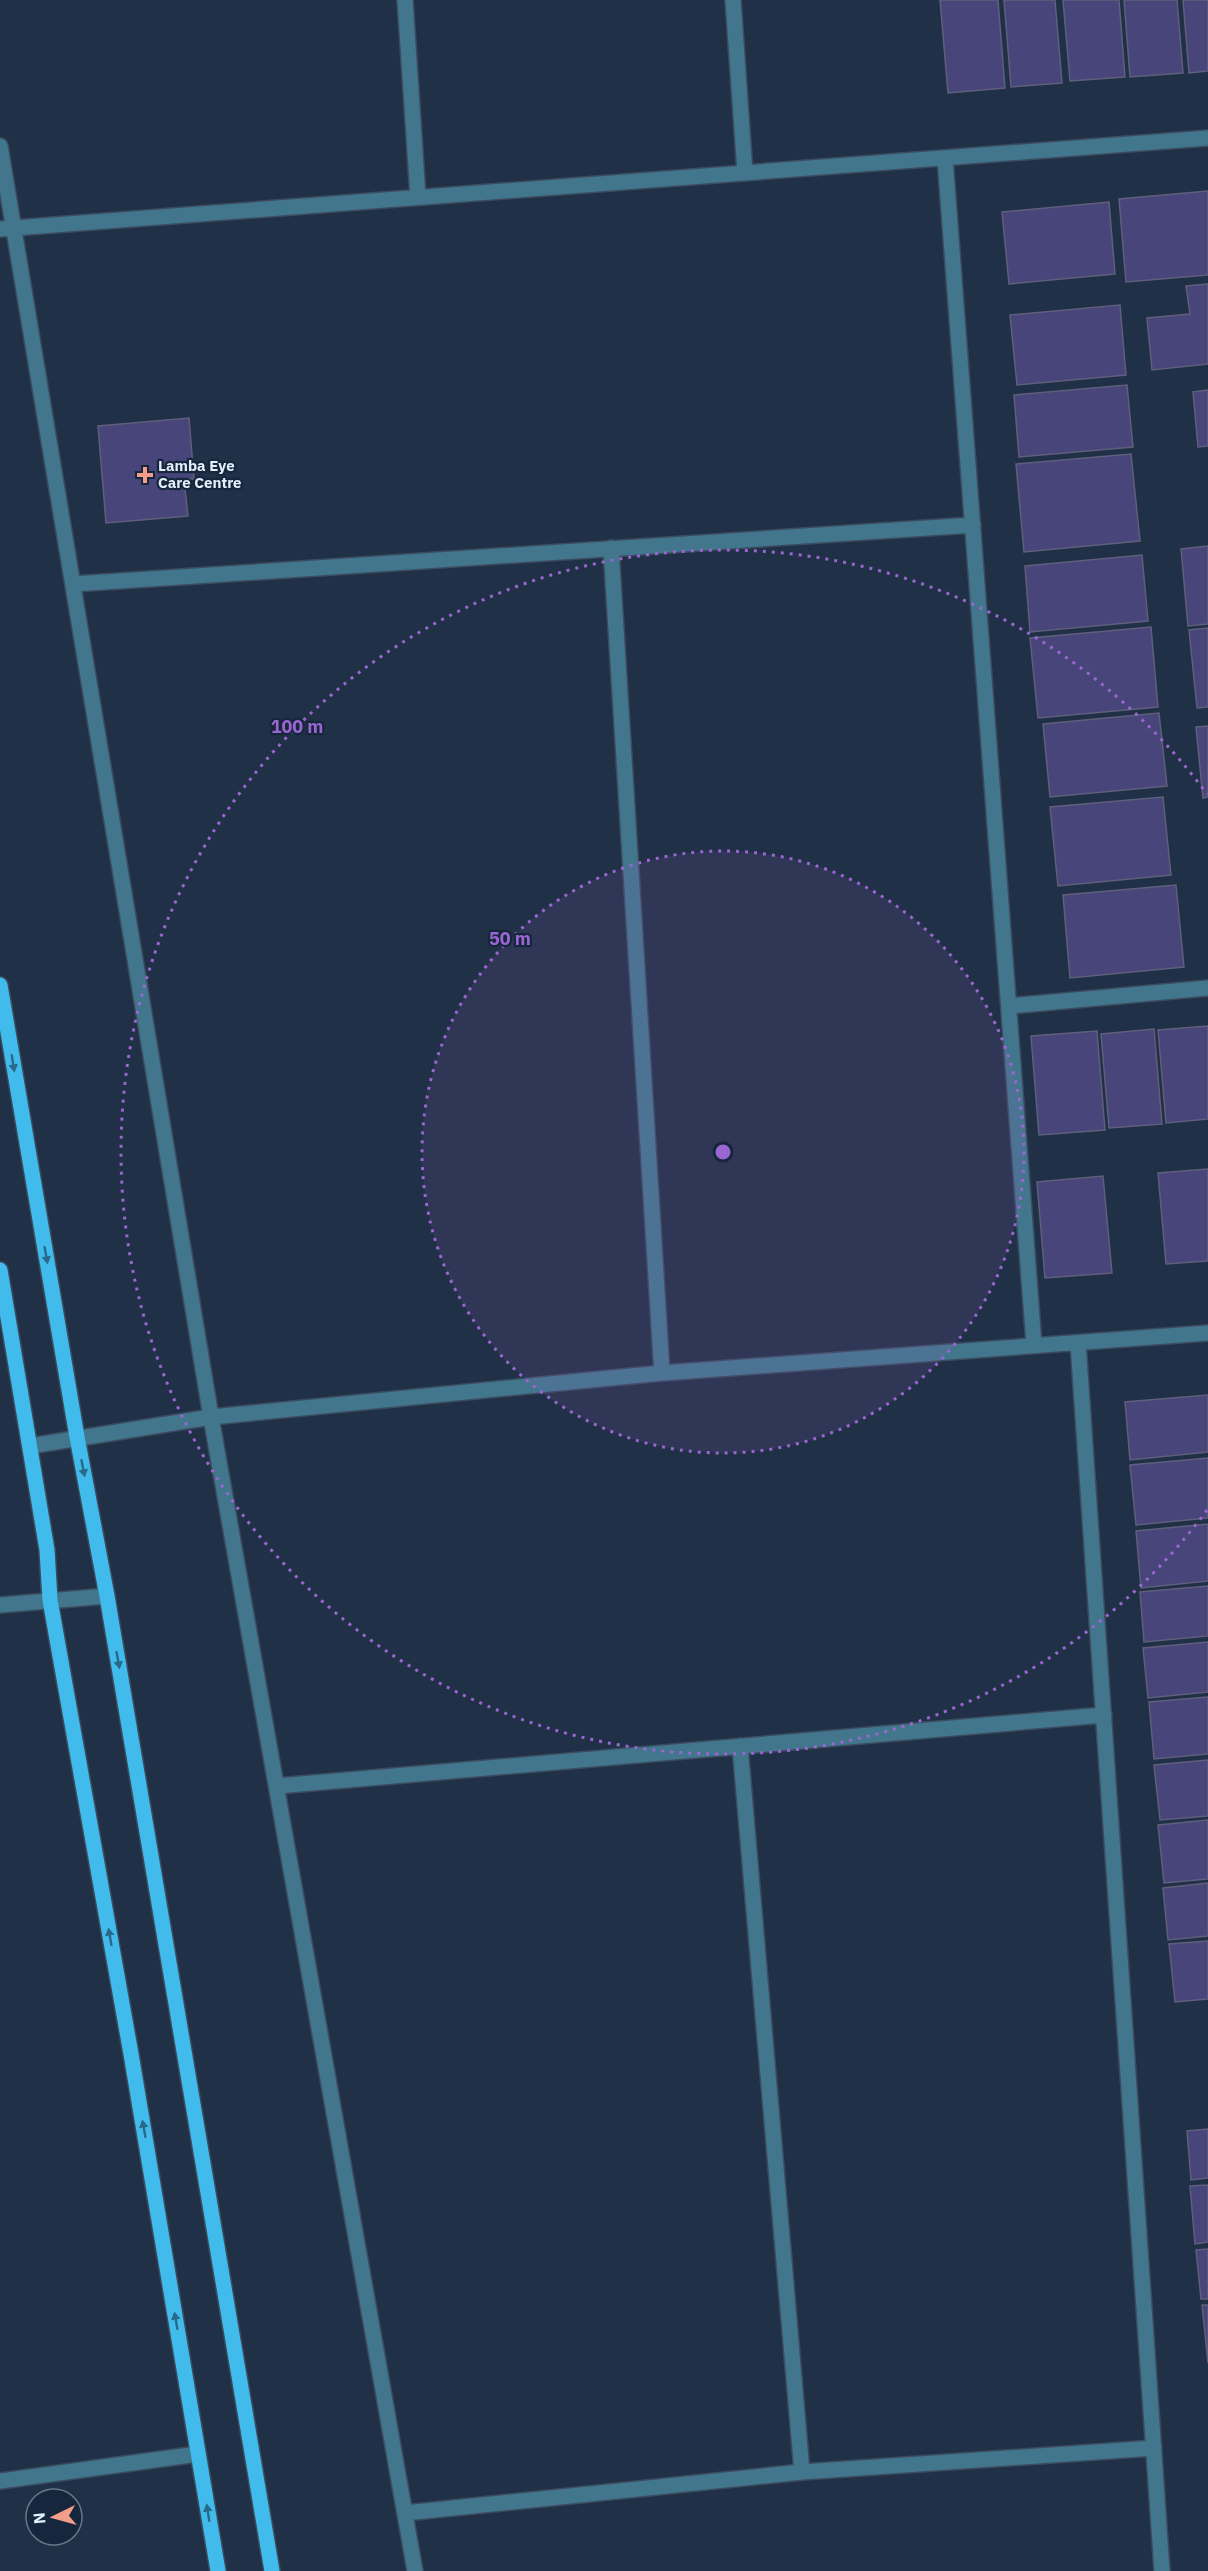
<svg xmlns="http://www.w3.org/2000/svg" width="1208" height="2571" font-family="'IBM Plex Sans',sans-serif">
	<rect width="100%" height="100%" fill="#203046"/>
	<!-- building -->
	<path fill="#47457a" stroke="#5f5f7c" stroke-width="1.5" d="M940 0H998L1005 88 948 93Z
		M1004 0H1055L1062 83 1011 87Z
		M1063 0H1119L1125 77 1070 81Z
		M1124 0H1177L1183 73 1130 77Z
		M1183 0H1208V71L1189 73Z
		M1208 191V275L1126 282 1119 199Z
		M1109 202 1115 274 1009 284 1002 212Z
		M1208 284V364L1152 370 1147 318 1190 314 1186 286Z
		M1120 305 1126 375 1017 385 1010 315Z
		M1127 385 1133 447 1019 457 1014 395Z
		M1208 390V446L1198 447 1193 392Z
		M189 418 194 479H184L188 516 106 523 98 426Z
		M1131 454 1140 541 1024 552 1016 464Z
		M1208 546V624L1188 626 1181 549Z
		M1142 555 1148 621 1030 632 1025 566Z
		M1151 627 1158 707 1038 718 1030 638Z
		M1208 628V707L1197 708 1189 630Z
		M1159 713 1167 786 1050 797 1043 724Z
		M1208 726V797L1203 798 1196 727Z
		M1163 797 1171 875 1058 886 1050 807Z
		M1176 885 1184 967 1070 978 1063 895Z
		M1208 1026V1119L1166 1123 1158 1030Z
		M1154 1029 1162 1124 1109 1128 1101 1034Z
		M1097 1031 1105 1130 1039 1135 1031 1036Z
		M1208 1169V1261L1166 1264 1158 1173Z
		M1103 1176 1112 1273 1045 1278 1037 1182Z
		M1208 1395V1452L1130 1460 1125 1402Z
		M1208 1458V1518L1136 1525 1130 1465Z
		M1208 1524V1581L1141 1588 1136 1531Z
		M1208 1586V1636L1144 1642 1140 1592Z
		M1208 1642V1692L1148 1698 1143 1648Z
		M1208 1697V1754L1154 1759 1149 1702Z
		M1208 1760V1816L1160 1820 1154 1765Z
		M1208 1820V1879L1164 1883 1158 1825Z
		M1208 1883V1936L1168 1940 1163 1888Z
		M1208 1941V1999L1175 2002 1169 1944Z
		M1208 2129V2178L1191 2180 1187 2131Z
		M1208 2185V2242L1195 2244 1190 2186Z
		M1208 2249V2299H1201L1196 2250Z
		M1202 2305H1208V2363Z"/>
	<g fill="none" stroke-linecap="round" stroke-linejoin="round">
		<!-- minor casing -->
		<g stroke="#3b4b5f" stroke-width="18">
			<path id="minor" d="M405 0 418 197
				M733 0 745 173
				M0 146 211 1417 415 2571
				M945 158 1034 1345
				M0 229 1208 138
				M611 548 662 1373
				M73 584 973 525
				M1009 1006 1208 988
				M1078 1343 1162 2571
				M30 1446 211 1417 662 1373 1208 1333
				M0 1605 107 1596
				M740 1746 802 2472
				M277 1786 1104 1715
				M0 2481 198 2454
				M405 2513 802 2472 1154 2448"/>
		</g>
		<!-- major casing -->
		<g stroke="#3b4b5f" stroke-width="18">
			<path id="major" d="M0 985 77 1437 107 1596 272 2571
				M0 1270 47 1550 50 1600 131 2054 218 2571"/>
		</g>
		<!-- minor -->
		<use href="#minor" stroke="#42768d" stroke-width="15"/>
		<!-- major -->
		<use href="#major" stroke="#41bbeb" stroke-width="15"/>
	</g>
	<!-- one-way arrows -->
	<defs><path id="oneway-solid" d="M-6-.8H1V-3.2L6.5 0L1 3.2V.8H-6Z" transform="scale(1.5)"/></defs>
	<g fill="#29698b">
		<use href="#oneway-solid" transform="translate(13 1063) rotate(81)"/>
		<use href="#oneway-solid" transform="translate(46 1255) rotate(80)"/>
		<use href="#oneway-solid" transform="translate(83 1468) rotate(79)"/>
		<use href="#oneway-solid" transform="translate(118 1660) rotate(80)"/>
		<use href="#oneway-solid" transform="translate(110 1937) rotate(-100)"/>
		<use href="#oneway-solid" transform="translate(144 2129) rotate(-100)"/>
		<use href="#oneway-solid" transform="translate(176 2321) rotate(-100)"/>
		<use href="#oneway-solid" transform="translate(208 2513) rotate(-99)"/>
	</g>
	<!-- distance rings -->
	<circle cx="723" cy="1152" r="301" fill="#9a66d1" fill-opacity=".12"/>
	<g fill="none" stroke="#9a66d1" stroke-width="3" stroke-dasharray="3 6">
		<circle cx="723" cy="1152" r="301"/>
		<path d="M1207 1510A602 602 0 1 1 1207 794"/>
	</g>
	<!-- markers -->
	<path fill="#f49e89" stroke="#16263c" stroke-width="2" d="M142 466h6v6h6v6h-6v6h-6v-6h-6v-6h6z"/>
	<g text-anchor="middle" stroke-width="4.5" stroke-linejoin="round" paint-order="stroke">
		<!-- poi labels -->
		<g font-size="15" font-weight="bold" fill="#e3eefc" stroke="#16263c" text-anchor="start">
			<text x="158" y="471">Lamba Eye<tspan x="158" dy="17">Care Centre</tspan></text>
		</g>
	</g>
	<circle cx="723" cy="1152" r="9" fill="#9a66d1" stroke="#16263c" stroke-width="3"/>
	<g font-size="18" text-anchor="middle" font-weight="bold" fill="#9a66d1" stroke="#16263c" stroke-width="4.5" stroke-linejoin="round" paint-order="stroke">
		<text x="297" y="733">100 m</text>
		<text x="510" y="945">50 m</text>
	</g>
	<!-- north arrow -->
	<g transform="translate(54 2517) rotate(265)"><circle r="28" fill="#16263c" stroke="#687689" stroke-width="1.5"/>
	<path d="M0-4.5L10 22L0 15L-10 22Z" fill="#f49e89"/>
	<text y="-9" font-size="16" font-weight="bold" text-anchor="middle" fill="#e3eefc">N</text>
	</g>
</svg>
